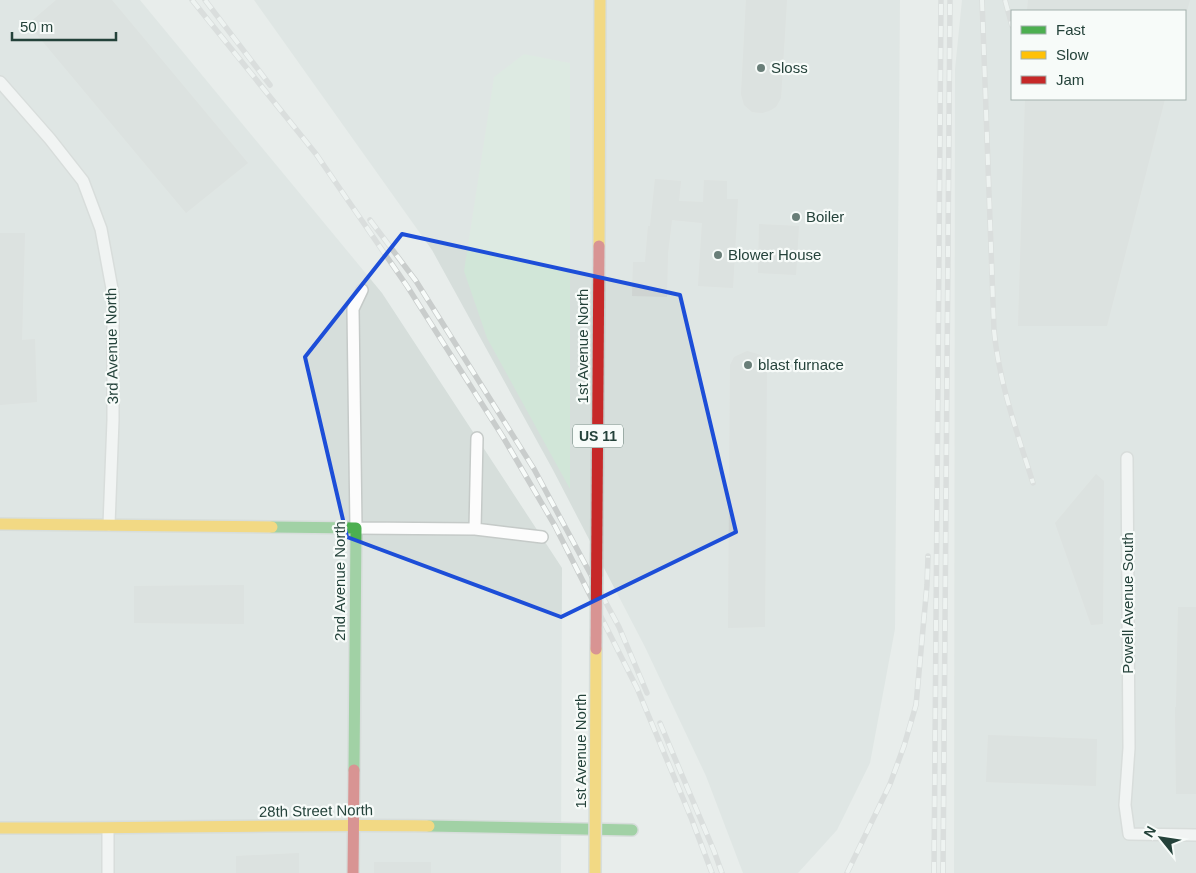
<svg xmlns="http://www.w3.org/2000/svg" width="1196" height="873" font-family="Arial,sans-serif">
	<rect width="100%" height="100%" fill="#e8edeb"/>
	<!-- built -->
	<path fill="#d6dedb" fill-rule="evenodd" d="M0 0H140L382 293 562 568 561 873H0Z
		M254 0H900L895 629 870 763 837 830 798 873H743L706 776 645 647 553 470 432 250Z
		M962 0H1196V873H954L955 69ZM1012 11H1185V99H1012Z"/>
	<!-- green -->
	<path fill="#d1e6d8" d="M524 54 570 63V489L487 338 464 271 494 77Z"/>
	<!-- building -->
	<path fill="#cfd4d2" d="M56 0H112L248 163 186 213 28 24Z
		M746 0H787L781 98 776 107 769 111 762 113 752 112 744 105 741 94Z
		M1028 0H1190L1187 11H1027Z
		M1025 99H1165L1107 326H1018Z
		M655 179 681 181 679 201 703 202 704 180 727 181V199H738L733 288 698 286 702 223 672 220 668 253 667 297 632 296 633 262H645L648 226H650Z
		M759 224 799 226 796 275 758 273Z
		M0 233H25L22 340 35 339 37 402 0 405Z
		M747 351 761 355 767 364 765 627 728 628 730 365 734 357Z
		M1096 474 1104 481 1103 624 1091 625 1055 523Z
		M244 585V624L134 623V586Z
		M1178 607H1196V794H1176L1175 707H1176Z
		M988 735 1097 739 1096 786 986 782Z
		M299 853V873H236V856Z
		M374 862H431V873H374Z"/>
	<g fill="none" stroke-linecap="round" stroke-linejoin="round">
		<!-- street casing -->
		<g stroke="#c5cac8" stroke-width="14">
			<path id="street" d="M0 82 50 139 83 181 101 229 113 294V420L109 525
				M362 290 353 309 356 528 475 529 542 537
				M1127 458 1129 748 1125 805 1129 834 1196 835
				M475 529 477 438
				M108 829V873"/>
		</g>
		<!-- fast casing -->
		<g stroke="#c3cbc8" stroke-width="14">
			<path id="fast" d="M272 527 356 528 354 770
				M429 826 632 830"/>
		</g>
		<!-- slow casing -->
		<g stroke="#c3cbc8" stroke-width="14">
			<path id="slow" d="M0 524 272 527
				M0 828C143 829 286 824 429 826"/>
		</g>
		<!-- jam casing -->
		<g stroke="#c3cbc8" stroke-width="14">
			<path id="jam" d="M353 873 354 770"/>
		</g>
		<!-- street -->
		<use href="#street" stroke="#fcfcfc" stroke-width="11"/>
		<!-- fast -->
		<use href="#fast" stroke="#4caf50" stroke-width="11"/>
		<!-- slow -->
		<use href="#slow" stroke="#ffc107" stroke-width="11"/>
		<!-- jam -->
		<use href="#jam" stroke="#c62828" stroke-width="11"/>
		<!-- rail casing -->
		<g stroke="#c9cdcc" stroke-width="5.5">
			<path id="rail" d="M192 0 316 154 407 286 503 437 555 526 637 688 692 820 712 873
				M205 0 270 85
				M982 0 994 330C999 383 1017 432 1033 483
				M1005 0 1012 26
				M370 220 416 281 534 469 619 627 647 693
				M660 723 714 851 722 873
				M847 873 890 784 904 746 916 705 927 585 928 556
				M934 873 941 0
				M943 873 950 0"/>
		</g>
		<!-- rail -->
		<use href="#rail" stroke="#f7fbf9" stroke-width="4" stroke-dasharray="11" stroke-linecap="butt"/>
		<!-- slow-bridge casing -->
		<g stroke="#c3ccc9" stroke-width="14" stroke-linecap="butt">
			<path id="slow-bridge" d="M599 246 600 0
				M595 873 596 649"/>
		</g>
		<!-- jam-bridge casing -->
		<g stroke="#c3ccc9" stroke-width="14" stroke-linecap="butt">
			<path id="jam-bridge" d="M596 649 599 246"/>
		</g>
		<!-- slow-bridge -->
		<use href="#slow-bridge" stroke="#ffc107" stroke-width="11"/>
		<!-- jam-bridge -->
		<use href="#jam-bridge" stroke="#c62828" stroke-width="11"/>
	</g>
	<!-- marked area -->
	<path d="M0 0H1196V873H0ZM402 234 680 295 736 532 561 617 347 537 305 357Z" fill="#e8edeb" fill-opacity=".55" fill-rule="evenodd"/>
	<path fill="none" stroke="#1d4ed8" stroke-width="4" stroke-linejoin="round" d="M402 234 680 295 736 532 561 617 347 537 305 357Z"/>
	<!-- markers -->
	<g fill="#697e78" stroke="#f7fbf9" stroke-width="2">
		<circle cx="761" cy="68" r="5"/>
		<circle cx="796" cy="217" r="5"/>
		<circle cx="718" cy="255" r="5"/>
		<circle cx="748" cy="365" r="5"/>
	</g>
	<g text-anchor="middle" stroke-width="4.5" stroke-linejoin="round" paint-order="stroke">
		<!-- shield labels -->
		<rect fill="#f7fbf9" stroke="#637a73" stroke-width="1" x="573" y="424.5" width="50" height="23" rx="4"/>
		<g font-size="14" font-weight="bold" fill="#24423a">
			<text x="598" y="441">US 11</text>
		</g>
		<!-- poi labels -->
		<g font-size="15" fill="#24423a" stroke="#f7fbf9" text-anchor="start">
			<text x="771" y="73">Sloss</text>
			<text x="806" y="222">Boiler</text>
			<text x="728" y="260">Blower House</text>
			<text x="758" y="370">blast furnace</text>
		</g>
		<!-- street labels -->
		<g font-size="15" fill="#24423a" stroke="#f7fbf9">
			<text transform="translate(112 346) rotate(-91)" y="5">3rd Avenue North</text>
			<text transform="translate(583 346) rotate(-90)" y="5">1st Avenue North</text>
			<text transform="translate(340 581) rotate(-90)" y="5">2nd Avenue North</text>
			<text transform="translate(1128 603) rotate(-90)" y="5">Powell Avenue South</text>
			<text transform="translate(581 751) rotate(-90)" y="5">1st Avenue North</text>
			<text transform="translate(316 811) rotate(-1)" y="5">28th Street North</text>
		</g>
	</g>
	<!-- legend -->
	<rect x="1011" y="10" width="175" height="90" fill="#f7fbf9" stroke="#a3b1ad"/>
	<rect x="1021" y="26" width="25" height="8" fill="#4caf50" stroke="#a3b1ad"/>
	<text x="1056" y="35" font-size="15" fill="#24423a">Fast</text>
	<rect x="1021" y="51" width="25" height="8" fill="#ffc107" stroke="#a3b1ad"/>
	<text x="1056" y="60" font-size="15" fill="#24423a">Slow</text>
	<rect x="1021" y="76" width="25" height="8" fill="#c62828" stroke="#a3b1ad"/>
	<text x="1056" y="85" font-size="15" fill="#24423a">Jam</text>
	<!-- north arrow -->
	<g transform="translate(1161 838) rotate(300)" stroke="#f7fbf9" stroke-width="4" paint-order="stroke">
	<path d="M0-4L9 19L0 12L-9 19Z" fill="#24423a"/>
	<text y="-8" font-size="14" font-weight="bold" text-anchor="middle" fill="#24423a">N</text>
	</g>
	<!-- scale -->
	<path d="M12 32v8h104v-8" fill="none" stroke="#24423a" stroke-width="2.5"/>
	<text x="20" y="32" font-size="15" fill="#24423a" stroke="#f7fbf9" stroke-width="4" paint-order="stroke">50 m</text>
</svg>
